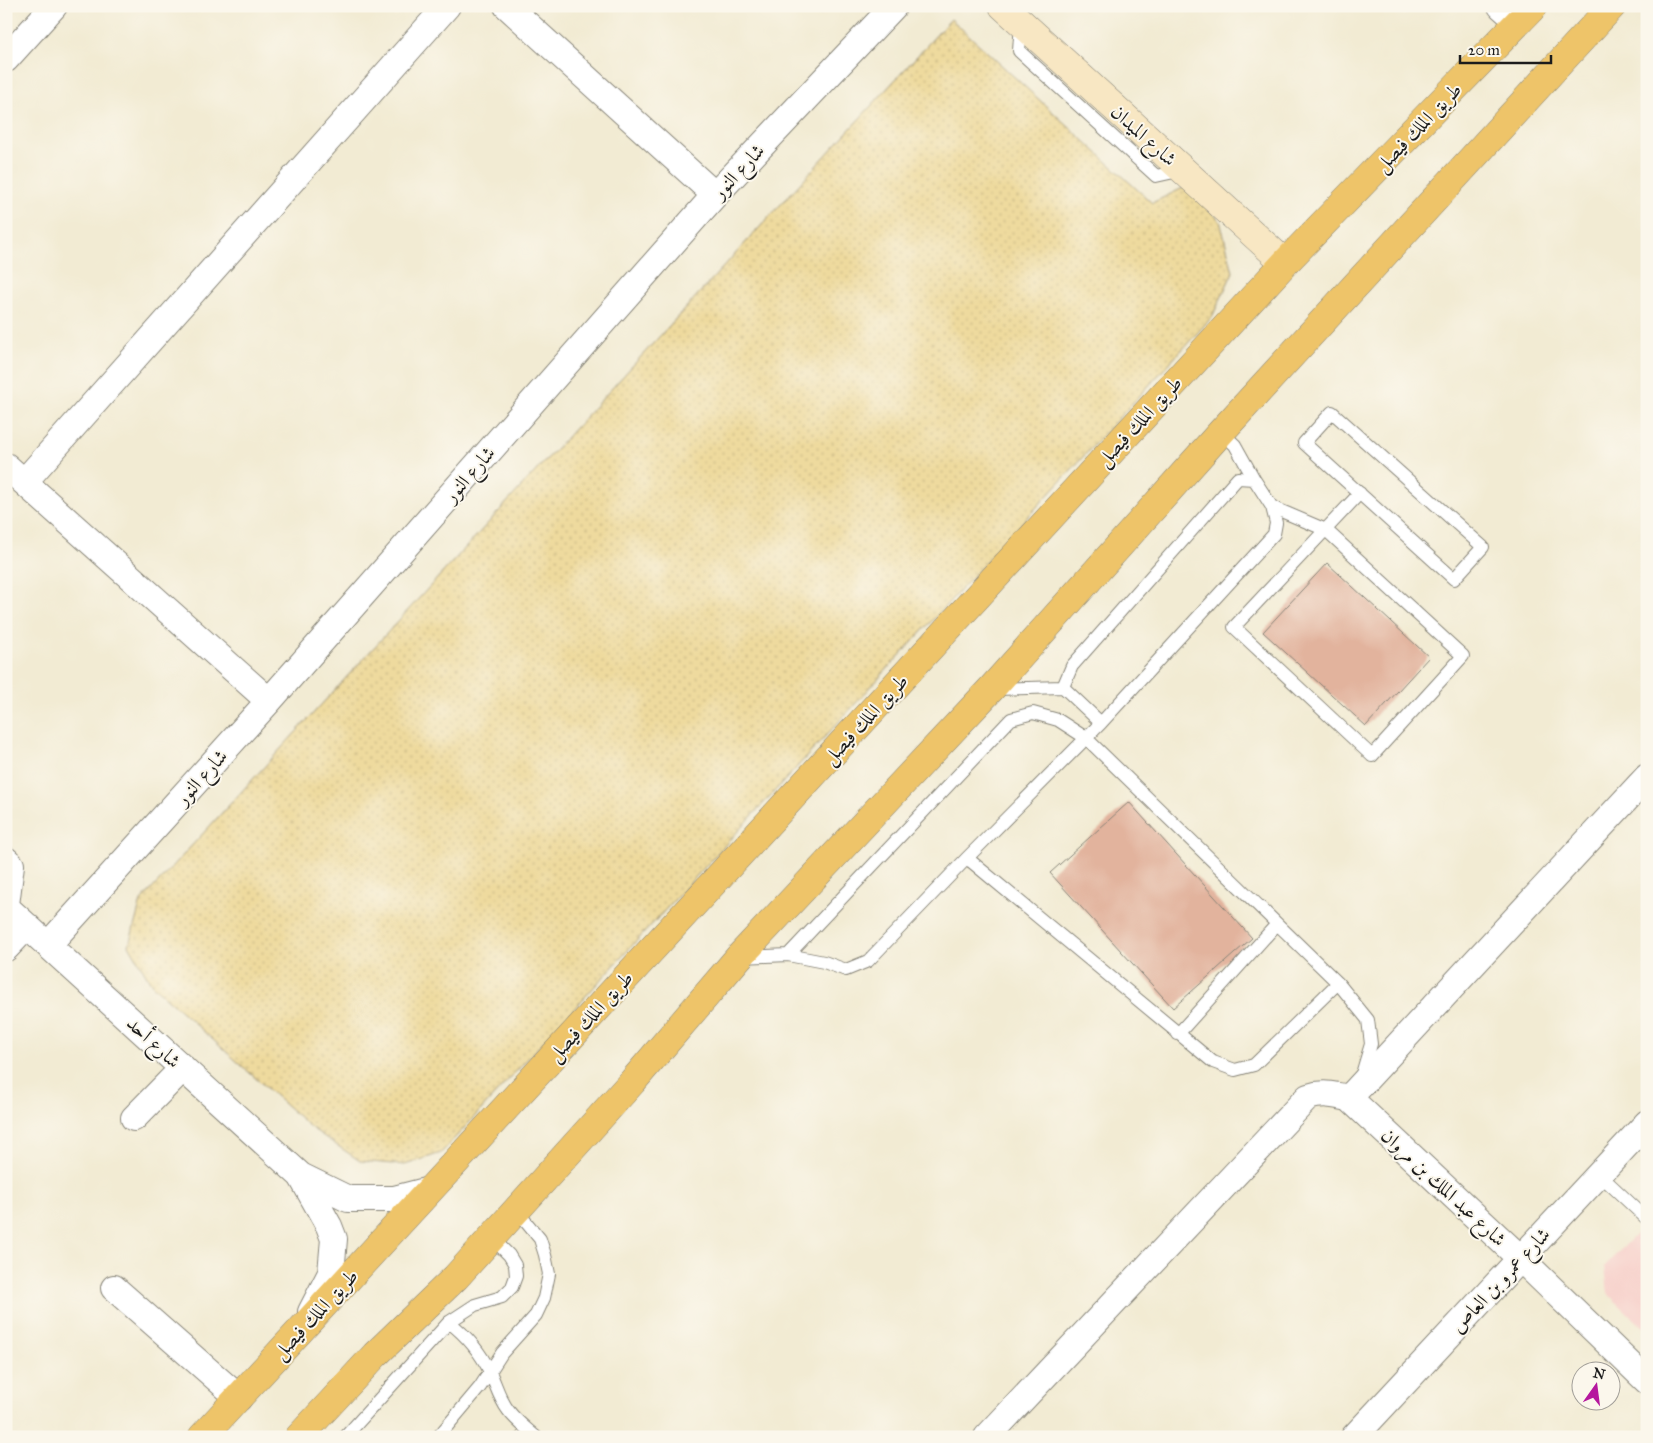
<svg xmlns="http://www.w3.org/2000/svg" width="1653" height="1443" font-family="'IM FELL Great Primer',Amiri,serif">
	<defs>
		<pattern id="sand-dots" width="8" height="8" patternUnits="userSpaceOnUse" patternTransform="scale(1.25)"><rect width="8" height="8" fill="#eeda9e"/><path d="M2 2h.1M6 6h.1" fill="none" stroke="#ccba88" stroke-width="1.8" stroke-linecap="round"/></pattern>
	</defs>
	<rect width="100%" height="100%" fill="#fbf7ec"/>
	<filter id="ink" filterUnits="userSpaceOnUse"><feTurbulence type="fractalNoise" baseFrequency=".02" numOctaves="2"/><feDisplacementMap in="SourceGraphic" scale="10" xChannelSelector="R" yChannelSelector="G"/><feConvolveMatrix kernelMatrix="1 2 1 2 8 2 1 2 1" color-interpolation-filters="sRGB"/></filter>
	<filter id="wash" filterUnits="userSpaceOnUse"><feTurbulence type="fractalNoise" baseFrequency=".0096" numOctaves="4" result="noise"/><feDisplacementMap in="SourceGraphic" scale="20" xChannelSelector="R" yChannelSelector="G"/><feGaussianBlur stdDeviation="1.12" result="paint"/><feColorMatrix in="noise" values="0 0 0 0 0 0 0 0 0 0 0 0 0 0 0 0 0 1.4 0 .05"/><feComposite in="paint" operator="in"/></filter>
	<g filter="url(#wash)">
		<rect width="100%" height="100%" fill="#f2ebd3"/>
		<!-- built -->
		<path fill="#f7d0ca" d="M1647 1223V1331L1608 1294 1605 1266Z"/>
		<!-- sand -->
		<path fill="url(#sand-dots)" stroke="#857b5d" d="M951 19 1152 203 1187 186 1220 221 1233 272 1212 317 441 1153 405 1165 360 1161 310 1127 152 985 129 945 141 901Z"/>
		<g id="blocks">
			<!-- building -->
			<path fill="#e2b39d" d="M1327 563 1429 657 1366 726 1263 632Z
				M1129 802 1252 938 1173 1008 1050 873Z
				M522 1427 532 1437H513Z"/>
		</g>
	</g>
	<g filter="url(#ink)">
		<use href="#blocks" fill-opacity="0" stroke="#878478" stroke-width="1"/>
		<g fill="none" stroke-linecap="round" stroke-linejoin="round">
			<!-- lane casing -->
			<g stroke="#878478" stroke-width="14">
				<path id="lane" d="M1021 23 1019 51 1156 176 1183 170
					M1332 412 1483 547 1454 579 1304 443Z
					M1272 507 1326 530 1463 656 1372 756 1234 627 1360 493
					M1063 687 1101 723 1274 534 1276 523 1272 507 1254 479 1235 445 1221 432
					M995 689 1063 687 1072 666 1238 478 1254 479
					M967 858 1213 1062 1235 1070 1254 1065 1338 983
					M788 955 1011 719 1033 713 1058 720 1086 738 1338 983 1368 1020 1371 1044 1362 1074
					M742 957 788 955 824 962 846 970 868 961 967 858 1101 723
					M1178 1034 1277 924
					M1599 1174 1647 1219
					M449 1322C467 1336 480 1351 490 1372 496 1385 499 1398 508 1410 516 1421 526 1428 536 1437
					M345 1437 449 1322 475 1305 502 1297 512 1287 516 1276 515 1265 509 1255 491 1237
					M438 1437 480 1387 502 1353 536 1315 544 1298 549 1274 545 1255 540 1239 516 1210"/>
			</g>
			<!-- street casing -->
			<g stroke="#878478" stroke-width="28">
				<path id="street" d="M507 6 715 195
					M1501 6 1519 22
					M6 59 54 6
					M6 466 269 701
					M24 482 447 6
					M6 860 11 865 6 905
					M6 907 301 1176 348 1199H394L429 1190
					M48 945 269 701 715 195 894 6
					M6 948 27 926
					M1349 1098 1647 777
					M134 1118 183 1068
					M301 1176 329 1226 334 1239 331 1273 311 1312
					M114 1288 239 1398
					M987 1437 1308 1097C1323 1092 1334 1095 1349 1098L1520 1258 1647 1381
					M1354 1437 1647 1123"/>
			</g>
			<!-- secondary casing -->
			<g stroke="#878478" stroke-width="29">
				<path id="secondary" d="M1003 6 1285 263"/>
			</g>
			<!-- primary casing -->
			<g stroke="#878478" stroke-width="29">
				<path id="primary" d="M202 1437 1285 263 1534 6
					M299 1437 375 1355 456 1277 633 1081 739 957 991 689 1221 432 1612 6"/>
			</g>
			<!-- lane -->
			<use href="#lane" stroke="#fff" stroke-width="12"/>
			<!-- street -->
			<use href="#street" stroke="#fff" stroke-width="26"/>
			<!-- secondary -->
			<use href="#secondary" stroke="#f8e7c3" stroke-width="28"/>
			<!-- primary -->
			<use href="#primary" stroke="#eec469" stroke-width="28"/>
		</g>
	</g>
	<g text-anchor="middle" stroke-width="4" stroke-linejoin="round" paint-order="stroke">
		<!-- street labels -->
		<g font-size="20" fill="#1c1c1c" stroke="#fbf7ec">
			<text transform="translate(1418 127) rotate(-46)" y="7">طريق الملك فيصل</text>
			<text transform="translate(1144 135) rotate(42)" y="7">شارع الميدان</text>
			<text transform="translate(738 171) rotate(-47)" y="7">شارع النور</text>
			<text transform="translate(1139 421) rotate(-47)" y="7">طريق الملك فيصل</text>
			<text transform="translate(469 474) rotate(-49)" y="7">شارع النور</text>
			<text transform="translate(865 719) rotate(-47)" y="7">طريق الملك فيصل</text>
			<text transform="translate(201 777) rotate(-48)" y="7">شارع النور</text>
			<text transform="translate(590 1016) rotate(-47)" y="7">طريق الملك فيصل</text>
			<text transform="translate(154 1042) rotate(43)" y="7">شارع أحد</text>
			<text transform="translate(1444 1187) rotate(43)" y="7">شارع عبد الملك بن مروان</text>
			<text transform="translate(1500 1280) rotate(-47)" y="7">شارع عمرو بن العاص</text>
			<text transform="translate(315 1314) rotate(-47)" y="7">طريق الملك فيصل</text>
		</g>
	</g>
	<!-- margin -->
	<rect width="1653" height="1443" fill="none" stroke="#fbf7ec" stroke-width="25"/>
	<!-- north arrow -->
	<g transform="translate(1596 1386) rotate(14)"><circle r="24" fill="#fbf7ec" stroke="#a29f99"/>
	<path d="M0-4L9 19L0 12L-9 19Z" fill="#b5179e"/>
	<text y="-8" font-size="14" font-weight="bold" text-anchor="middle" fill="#1c1c1c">N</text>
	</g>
	<!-- scale -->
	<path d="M1460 55v8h91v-8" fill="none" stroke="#1c1c1c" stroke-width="2.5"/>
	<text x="1468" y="55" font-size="15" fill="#1c1c1c" stroke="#fbf7ec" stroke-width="4" paint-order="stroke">20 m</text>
</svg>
